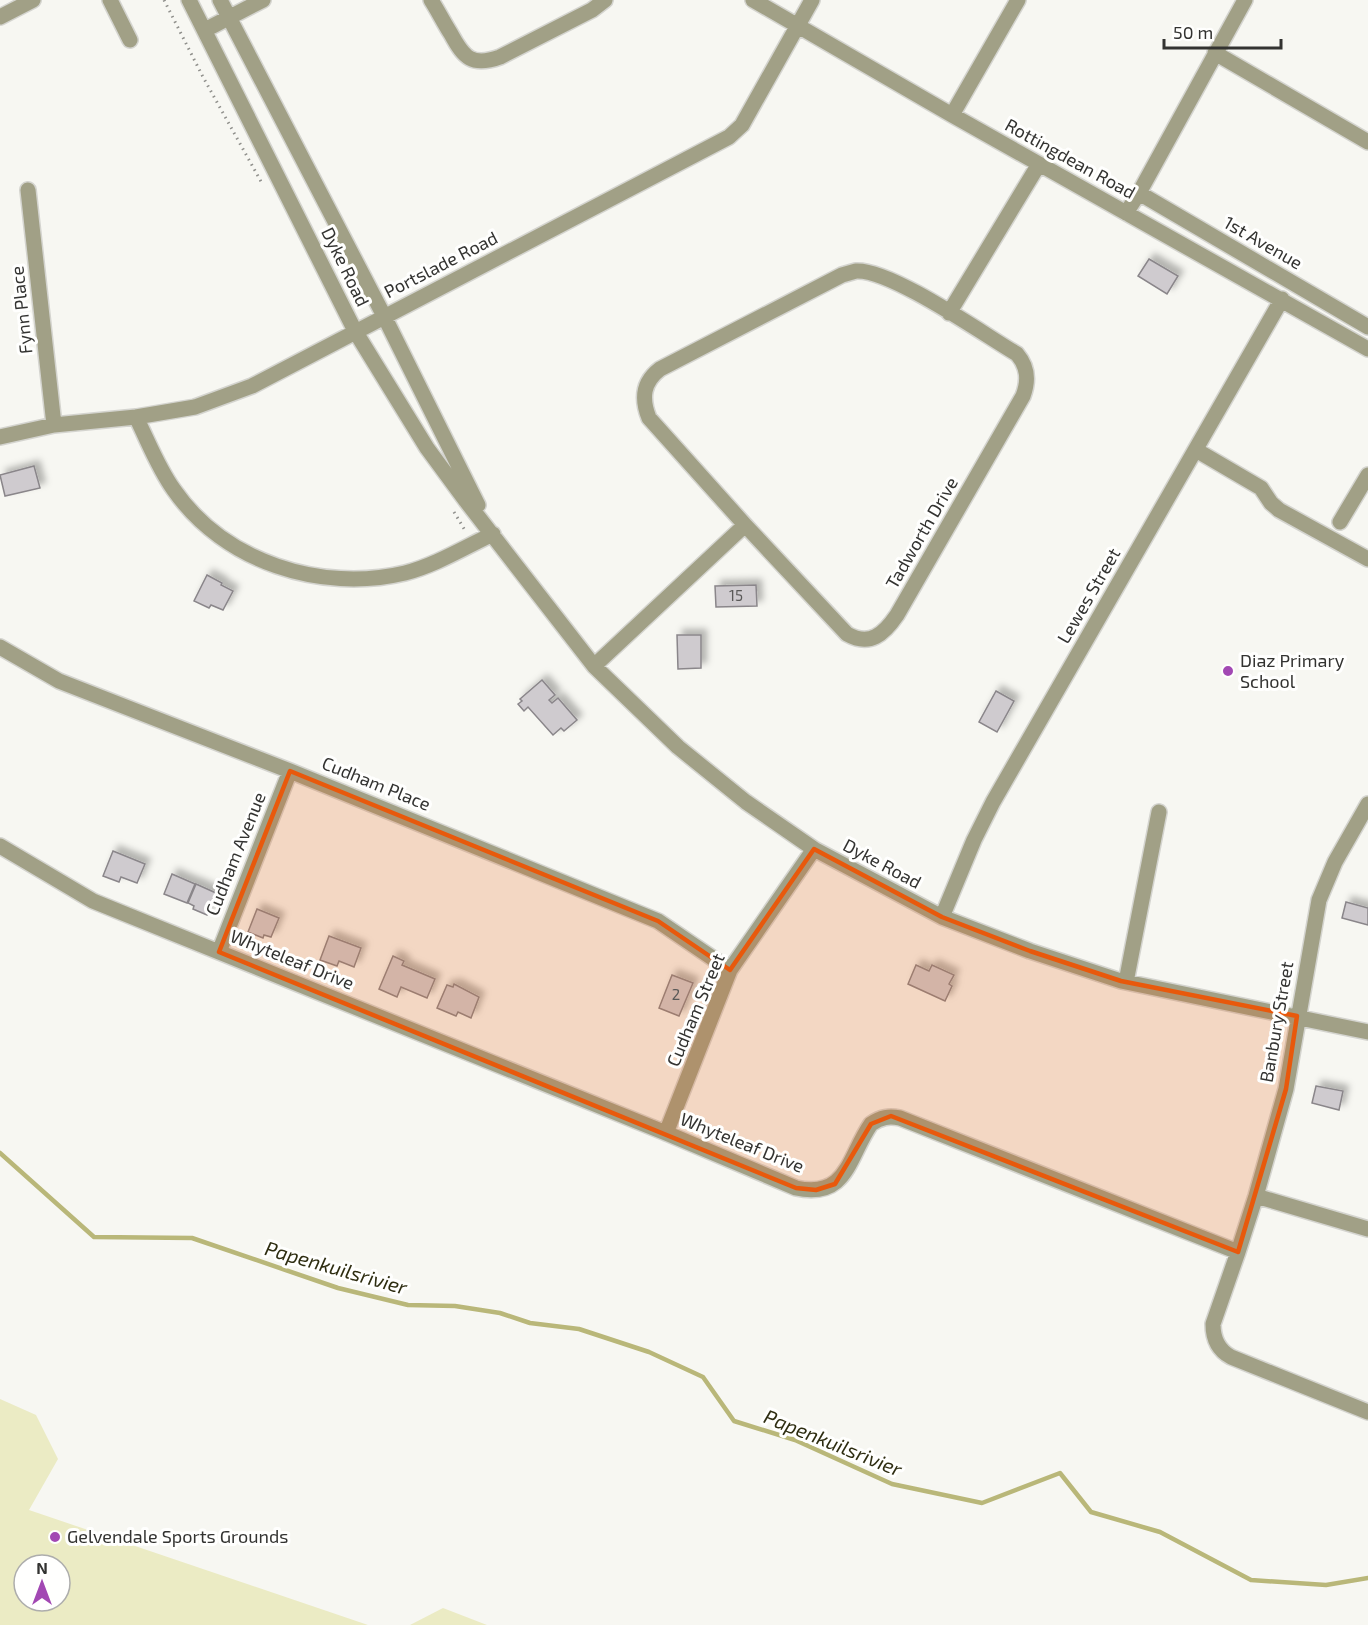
<svg xmlns="http://www.w3.org/2000/svg" width="1368" height="1625" font-family="'Exo 2',sans-serif">
	<defs>
		<filter id="shadow"><feDropShadow dx="5.5" dy="-5.5" stdDeviation="3" flood-color="#0004"/></filter>
	</defs>
	<rect width="100%" height="100%" fill="#f7f7f2"/>
	<!-- grass -->
	<path fill="#ebebc4" fill-rule="evenodd" d="M0 1399 36 1415 58 1459 29 1510 368 1625H0ZM24 1565H60V1601H24Z
		M443 1608 487 1625H410Z"/>
	<g fill="none" stroke-linecap="round" stroke-linejoin="round">
		<!-- stream -->
		<path stroke="#b9b779" stroke-width="4.5" d="M0 1153 94 1237 192 1238 338 1288 408 1305 455 1306 500 1313 530 1323 579 1329 649 1352 703 1377 734 1421 795 1440 892 1484 982 1503 1060 1473 1091 1512 1160 1532 1251 1580 1326 1585 1368 1578"/>
	</g>
	<!-- building -->
	<path fill="#cfcbcf" stroke="#8a868a" stroke-width="1.5" filter="url(#shadow)" d="M1149 259 1178 276 1167 294 1138 276Z
		M34 466 40 488 5 496 0 475Z
		M207 575 222 583 221 585 233 591 223 610 211 605 209 608 194 601Z
		M756 585 757 606 716 607 715 586Z
		M677 635H701V668L678 669Z
		M542 680 555 695 549 700 552 703 558 698 577 720 564 731 561 728 553 735 528 707 524 711 518 704 522 701 520 699Z
		M996 691 1014 701 997 732 979 722Z
		M113 851 145 864 137 883 121 877 119 882 103 876Z
		M172 874 195 884 187 903 164 894Z
		M196 884 216 893 207 915 193 909 194 906 188 903Z
		M1346 902 1368 908V925L1342 918Z
		M257 909 279 918 271 937 264 935 263 938 248 932Z
		M329 936 361 948 354 967 339 961 337 966 320 960Z
		M393 956 404 961 402 965 435 979 427 998 401 987 397 997 379 989Z
		M916 965 929 971 932 965 954 975 949 984 952 986 945 1001 908 984Z
		M672 975 693 983 679 1016 659 1008Z
		M454 984 479 997 471 1018 458 1012 456 1016 437 1008 447 985 453 987Z
		M1316 1086 1343 1091 1339 1110 1312 1103Z"/>
	<g fill="none" stroke-linecap="round" stroke-linejoin="round">
		<!-- minor casing -->
		<g stroke="#d4d4cf" stroke-width="18">
			<path id="minor" d="M110 0 130 40
				M189 0 355 331 427 448 466 501 594 666 678 747 746 802 814 849 942 917 1030 951 1121 981 1368 1032
				M220 0 384 316 478 505
				M431 0C438 11 444 23 451 34 464 58 472 67 500 57L592 10 605 0
				M753 0 952 115 1368 349
				M0 17 33 0
				M205 30 263 0
				M1215 53 1368 142
				M952 115 1018 0
				M28 190 54 425
				M1139 193 1368 327
				M1126 213 1139 193 1245 0
				M856 271C891 269 983 334 1017 354 1028 367 1029 380 1023 396L897 615C884 634 870 647 847 634L745 525 649 418C641 398 643 382 660 369L842 275Z
				M949 313 1039 164
				M136 417C148 441 158 468 174 490 224 562 321 593 405 573 436 565 465 547 493 534
				M0 437 54 425 136 417 195 407 252 386 729 137 742 125 812 0
				M1196 450 1261 488 1271 503 1279 510 1368 559
				M1340 522 1368 475
				M0 647 59 681 290 771 658 921 730 970
				M594 666 745 525
				M0 846 93 901 666 1133 796 1188C848 1199 848 1157 871 1124 881 1117 889 1116 900 1118L1238 1252 1213 1324C1213 1338 1218 1350 1231 1357L1368 1412
				M942 917 974 840 993 802 1282 299
				M219 952 290 771
				M1126 982 1159 812
				M666 1133 730 970 814 849
				M1256 1196 1368 1229
				M1238 1252 1256 1196 1286 1089 1319 900 1335 862 1368 804"/>
		</g>
		<!-- path -->
		<path stroke="#90908c" stroke-width="3" stroke-dasharray="1.5 4.5" stroke-linecap="butt" d="M164 0 203 77 263 185
			M454 512 466 532"/>
		<!-- minor -->
		<use href="#minor" stroke="#a1a086" stroke-width="15"/>
	</g>
	<!-- marked area -->
	<path fill="#e8590c" fill-opacity="0.2" stroke="#e8590c" stroke-width="4.5" stroke-linejoin="round" d="M290 771 658 921 730 970 814 849 942 917 1030 951 1121 981 1297 1016 1286 1089 1238 1252 891 1116 871 1124 835 1184 816 1190 796 1188 219 952Z"/>
	<!-- markers -->
	<g fill="#a248b3" stroke="#fffffe" stroke-width="2">
		<circle cx="1228" cy="671" r="6"/>
		<circle cx="55" cy="1537" r="6"/>
	</g>
	<g text-anchor="middle" stroke-width="6" stroke-linejoin="round" paint-order="stroke">
		<!-- number labels -->
		<g font-size="15" fill="#5a5958">
			<text x="736" y="601">15</text>
			<text x="676" y="1000">2</text>
		</g>
		<!-- street labels -->
		<g font-size="18" fill="#333331" stroke="#fffffe">
			<text transform="translate(1070 159) rotate(29)" y="6">Rottingdean Road</text>
			<text transform="translate(1263 243) rotate(30)" y="6">1st Avenue</text>
			<text transform="translate(441 265) rotate(-27)" y="6">Portslade Road</text>
			<text transform="translate(345 267) rotate(64)" y="6">Dyke Road</text>
			<text transform="translate(22 310) rotate(-96)" y="6">Fynn Place</text>
			<text transform="translate(922 533) rotate(-60)" y="6">Tadworth Drive</text>
			<text transform="translate(1089 596) rotate(-60)" y="6">Lewes Street</text>
			<text transform="translate(376 784) rotate(22)" y="6">Cudham Place</text>
			<text transform="translate(236 854) rotate(-68)" y="6">Cudham Avenue</text>
			<text transform="translate(882 864) rotate(28)" y="6">Dyke Road</text>
			<text transform="translate(292 960) rotate(22)" y="6">Whyteleaf Drive</text>
			<text transform="translate(696 1010) rotate(-67)" y="6">Cudham Street</text>
			<text transform="translate(1277 1022) rotate(-80)" y="6">Banbury Street</text>
			<text transform="translate(742 1143) rotate(22)" y="6">Whyteleaf Drive</text>
		</g>
		<!-- poi labels -->
		<g font-size="18" fill="#333331" stroke="#fffffe" text-anchor="start">
			<text x="1240" y="667">Diaz Primary<tspan x="1240" dy="21">School</tspan></text>
			<text x="67" y="1543">Gelvendale Sports Grounds</text>
		</g>
		<!-- water labels -->
		<g font-size="20" font-style="italic" fill="#2e2d11" stroke="#fffffe">
			<text transform="translate(336 1268) rotate(16)" y="7">Papenkuilsrivier</text>
			<text transform="translate(833 1443) rotate(22)" y="7">Papenkuilsrivier</text>
		</g>
	</g>
	<!-- north arrow -->
	<g transform="translate(42 1583)"><circle r="28" fill="#fffffe" stroke="#adadac" stroke-width="1.5"/>
	<path d="M0-4.5L10 22L0 15L-10 22Z" fill="#a248b3"/>
	<text y="-9" font-size="16" font-weight="bold" text-anchor="middle" fill="#333331">N</text>
	</g>
	<!-- scale -->
	<path d="M1164 39v9h117v-9" fill="none" stroke="#333331" stroke-width="3"/>
	<text x="1173" y="39" font-size="18" fill="#333331" stroke="#fffffe" stroke-width="4.5" paint-order="stroke">50 m</text>
</svg>
